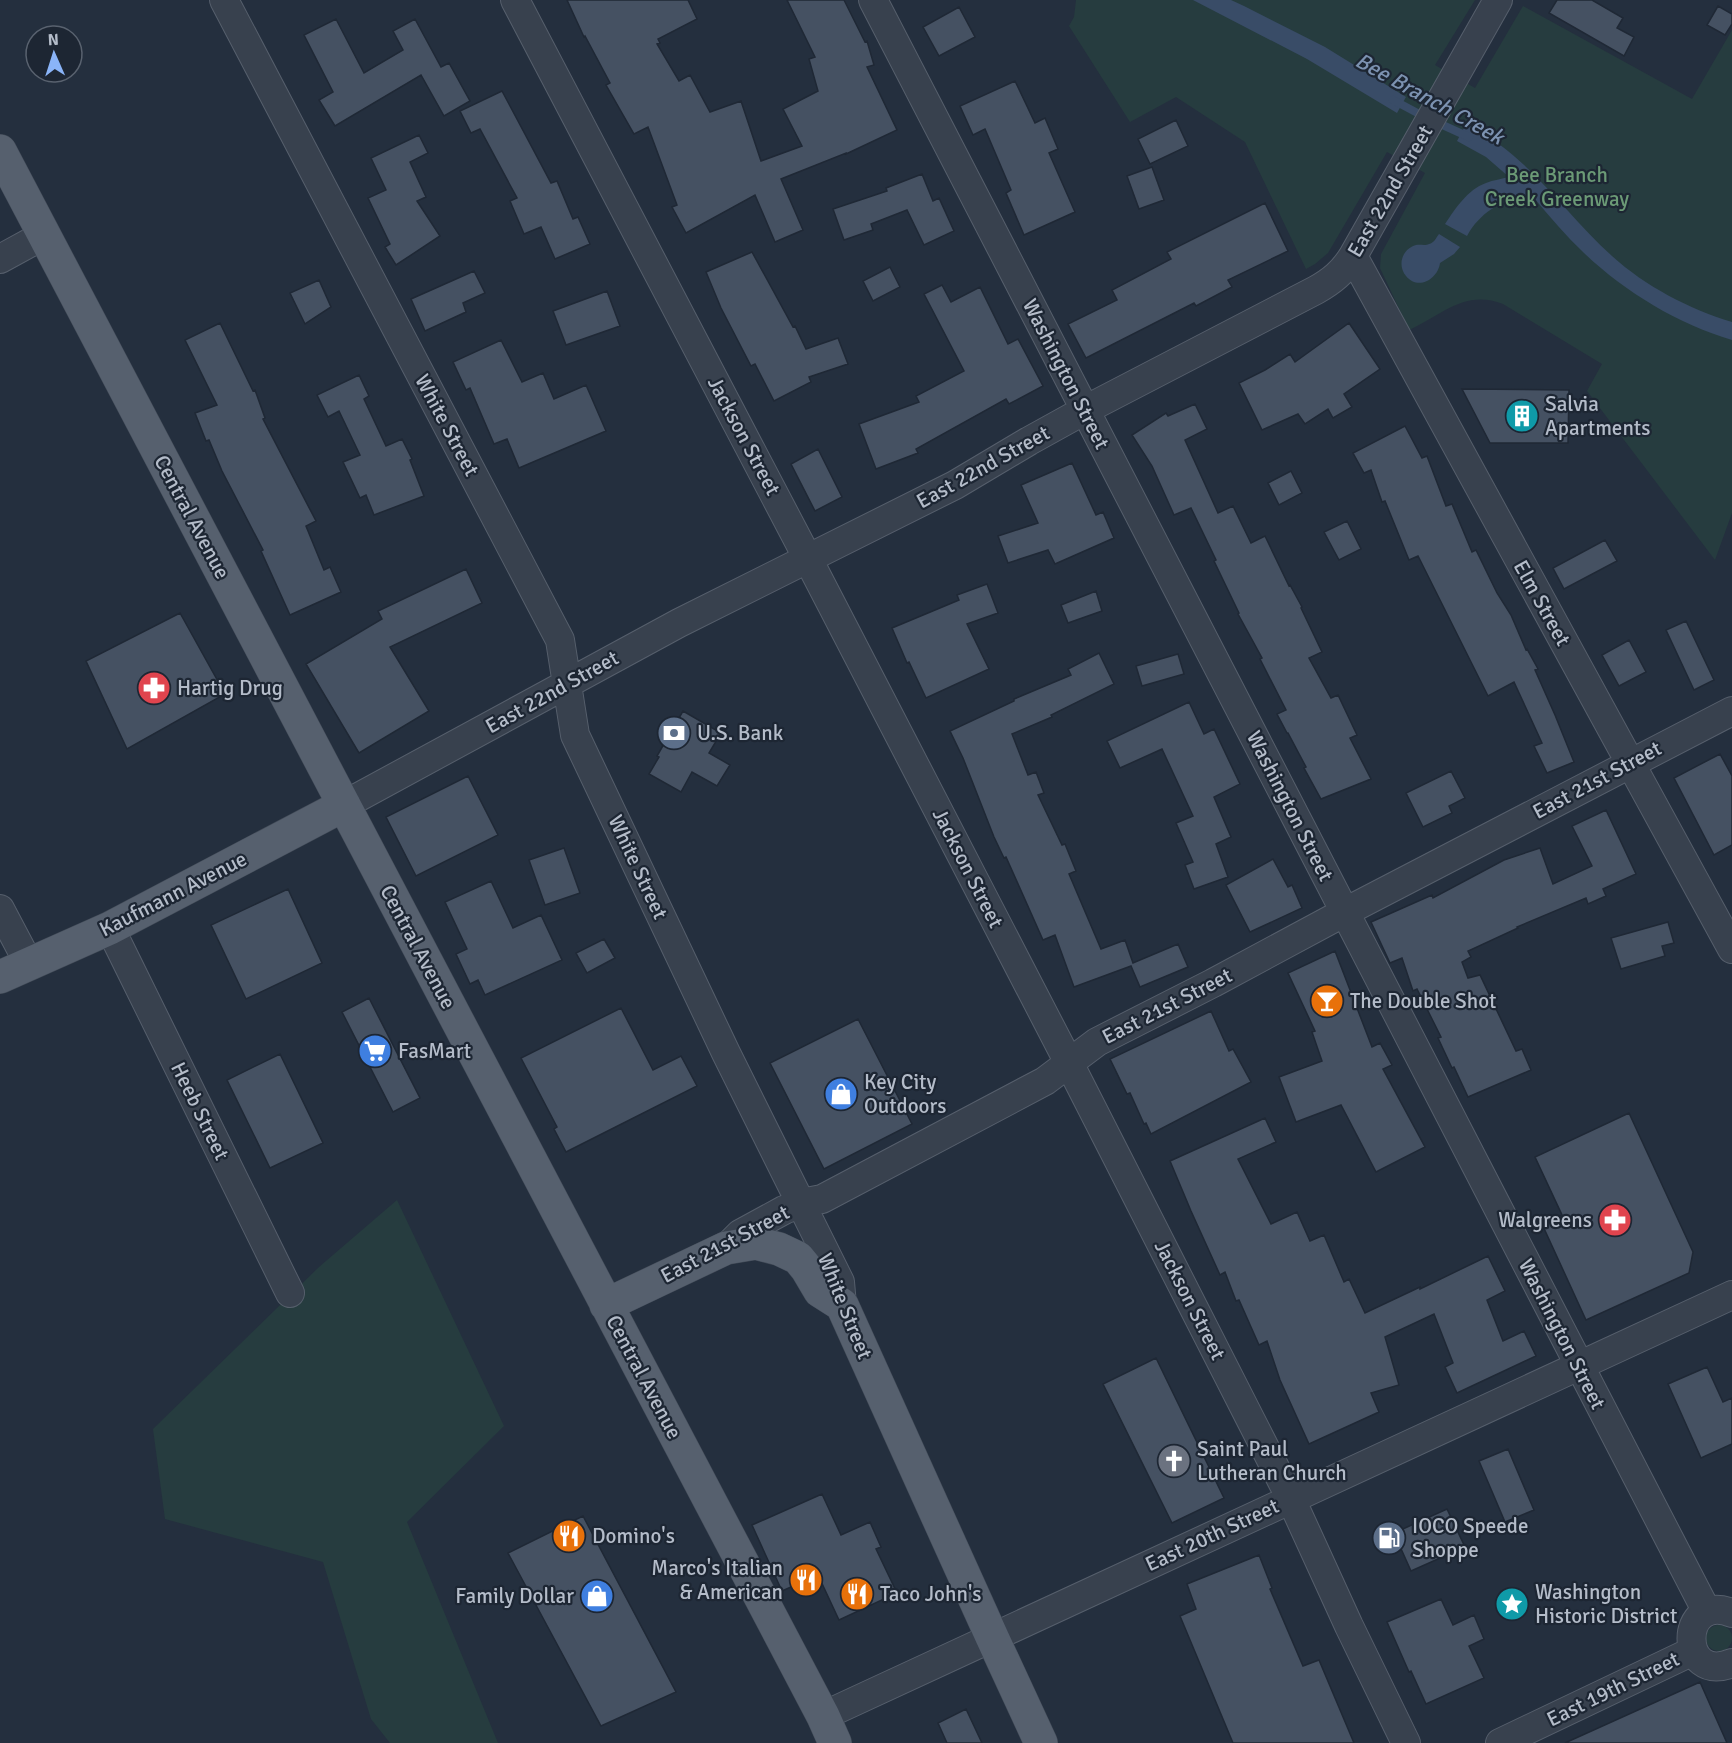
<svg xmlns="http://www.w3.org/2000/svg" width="1732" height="1743" font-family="Signika,sans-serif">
	<rect width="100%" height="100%" fill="#242f3e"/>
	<!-- green -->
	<path fill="#263c3f" d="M1076 0H1475L1435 65 1475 88 1523 6 1692 99 1732 30V513L1715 560 1587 391 1602 364 1503 304C1465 289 1442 315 1409 330L1380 268 1381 254 1425 173 1387 152 1328 253 1315 264 1306 269 1245 142 1176 97 1130 122 1069 26 1074 17Z
		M397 1200 504 1426 407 1522 498 1743H390L371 1719 323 1562 165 1519 153 1429 319 1267Z
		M1706 1638a13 13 0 1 1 26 0a13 13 0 1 1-26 0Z"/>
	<!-- water -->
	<path fill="#394c67" d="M1193 0H1231L1244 6 1325 47 1406 97 1397 113 1307 59Z
		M1466 124C1529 155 1562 211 1612 256 1645 286 1689 309 1732 322V340C1678 324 1625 292 1584 253 1566 236 1550 217 1534 198 1505 197 1481 211 1467 236L1445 224C1456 208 1467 190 1486 183 1493 180 1502 179 1509 177L1486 157 1457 141Z
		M1439 234 1460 247 1454 254 1440 263C1438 279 1418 291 1406 276 1397 265 1402 249 1416 245 1420 244 1425 246 1429 244 1434 243 1436 238 1439 234Z"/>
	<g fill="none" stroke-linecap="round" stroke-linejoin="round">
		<!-- stream -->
		<path stroke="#394c67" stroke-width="8" d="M1393 100 1425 117
			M1436 122 1469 137"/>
	</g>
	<!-- building -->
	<path fill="#455162" stroke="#1f2835" stroke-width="1.5" d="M567 0H688L697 19 658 39 660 43 657 44 679 81 690 75 710 112 741 101 761 161 802 146 783 109 818 91 809 59 815 57 787 0H844L865 42 867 41 874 65 867 67 897 130 846 154V153L781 179 803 230 775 242 755 195 686 233 672 207 677 205 648 127 634 134 606 85 610 83 585 36 584 37Z
		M1557 0H1592L1623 18 1617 28 1634 37 1624 56 1549 13Z
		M1718 6 1732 14V24L1725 35 1707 25Z
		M959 7 975 37 939 56 923 27Z
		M336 19 364 73 403 50 393 31 415 19 441 67 449 63 470 101 444 116 421 75 335 126 319 100 333 92 304 35Z
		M1015 81 1035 123 1045 118 1058 149 1049 153 1075 212 1024 235 1006 193 1011 190 985 129 973 135 960 106Z
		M502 91 551 183 557 181 573 219 578 217 590 244 555 259 541 227 524 234 510 201 517 198 480 129 471 133 460 111Z
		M1176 120 1188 146 1150 164 1138 139Z
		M419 135 428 153 410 162 426 197 417 201 440 236 396 265 385 247 390 244 368 198 386 190 371 158Z
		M1152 167 1164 200 1139 209 1127 176Z
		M922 174 933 201 939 198 954 231 924 245 907 210 871 224 873 230 844 240 833 209 887 191 886 188Z
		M1265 203 1288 251 1228 280 1232 287 1196 306 1194 303 1086 358 1068 324 1117 300 1112 290 1171 259 1167 252Z
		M752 252 793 327 795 326 806 349 838 338 848 364 809 377 811 382 774 401 755 364 751 366 721 308 706 272Z
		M890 267 900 287 873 301 863 281Z
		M474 271 485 293 463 303 466 312 425 331 411 299Z
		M319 280 331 307 305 324 290 293Z
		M942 285 951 302 980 287 1008 344 1018 339 1043 386 1009 404 1006 399 916 449 918 453 876 469 859 424 919 402 916 396 964 371 924 294Z
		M607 291 620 326 566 345 553 311Z
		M220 323 253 391 255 390 265 418 263 419 316 521 306 526 324 570 330 567 341 592 290 615 261 551 263 550 222 471 209 440 206 441 195 413 217 405 185 340Z
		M1349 323 1380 369 1344 394 1352 407 1333 418 1328 409 1305 424 1298 414 1262 430 1239 383 1265 370 1290 354 1295 362Z
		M501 340 522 382 543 373 554 399 586 385 606 431 519 468 507 439 494 444 470 388 466 390 453 362Z
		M359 375 369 396 364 399 386 446 402 439 412 459 410 460 424 496 374 515 366 495 360 498 343 462 360 455 339 411 328 417 317 395Z
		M1462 389 1569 390 1568 443H1490Z
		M1195 404 1207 429 1185 440 1218 513 1233 506 1251 543 1265 536 1289 586 1290 585 1302 607 1301 608 1322 652 1309 658 1331 698 1338 695 1357 735 1350 738 1371 779 1321 799 1304 768 1306 767 1288 733H1287L1277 714 1286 710 1260 659 1262 658 1238 614 1239 613 1214 561 1216 560 1191 508 1174 515 1152 466 1132 435 1166 413 1168 416Z
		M1405 426 1422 458 1427 456 1446 506 1452 504 1472 552 1476 550 1497 593 1511 615 1526 650 1527 649 1538 669 1535 670 1555 715 1574 762 1547 773 1534 746 1542 743 1514 682 1488 696 1418 556 1409 560 1385 501 1382 502 1371 470 1364 473 1353 453Z
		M818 449 842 497 815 511 791 464Z
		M1072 463 1096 515 1103 512 1114 538 1055 564 1048 550 1008 563 998 536 1038 523 1021 485Z
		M1291 471 1302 493 1279 505 1268 483Z
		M1347 521 1361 549 1339 560 1324 532Z
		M1605 540 1617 561 1564 589 1553 568Z
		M466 569 482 603 390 647 429 711 359 753 306 664 382 619 378 611Z
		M987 584 998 613 967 624 989 669 926 698 909 662 907 663 892 628 959 600 957 595Z
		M1096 591 1102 611 1068 623 1061 605Z
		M180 613 225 694 127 749 86 661Z
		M1686 621 1714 680 1694 690 1666 630Z
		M1629 640 1646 672 1619 686 1602 655Z
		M1099 653 1114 684 1051 715 1052 717 1012 734 1028 775 1036 772 1044 793 1038 795 1062 845 1065 844 1076 871 1069 874 1101 949 1125 940 1133 963 1178 944 1188 967 1140 987 1131 966 1074 987 1055 935 1043 940 1006 857 1004 858 994 837 963 758 950 731 1014 701V699L1071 675 1068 669Z
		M1178 654 1184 674 1142 686 1136 666Z
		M1189 702 1204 734 1214 729 1240 784 1214 797 1231 837 1216 844 1228 877 1194 889 1185 865 1193 862 1176 823 1193 816 1162 749 1120 768 1107 741Z
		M683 711 721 733 709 753 730 765 717 786 692 772 681 792 649 774 659 757 657 756Z
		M1720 754 1732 776V845L1714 855 1674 778Z
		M1451 771 1465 798 1449 806 1452 813 1423 827 1406 793Z
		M468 776 498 835 416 876 386 817Z
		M1606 810 1636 874 1603 889 1606 896 1588 904 1586 898 1517 927 1518 928 1468 951 1471 957 1462 962 1468 978 1480 975 1516 1051 1522 1049 1531 1070 1468 1097 1454 1067 1452 1068 1438 1038 1441 1037 1417 989 1413 991 1402 958 1390 963 1371 922 1432 895 1433 898 1504 860 1540 848 1553 884 1592 866 1572 826Z
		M564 848 580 893 545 905 529 860Z
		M1273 859 1288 887 1292 885 1302 908 1250 932 1226 885Z
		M491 881 513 928 541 915 562 960 485 995 478 980 470 984 456 954 467 949 445 902Z
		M288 889 322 963 246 999 211 925Z
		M1668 922 1674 943 1662 946 1665 956 1621 969 1611 938Z
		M604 939 615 958 587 973 576 953Z
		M1335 951 1372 1047 1380 1043 1392 1065 1383 1069 1425 1147 1376 1172 1341 1105 1296 1122 1279 1077 1322 1061 1312 1032 1315 1031 1288 973Z
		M369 998 420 1098 393 1112 342 1012Z
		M621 1008 653 1070 681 1056 697 1086 566 1152 554 1129 557 1127 521 1058Z
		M1211 1011 1229 1051 1233 1049 1251 1082 1151 1134 1146 1123 1144 1124 1130 1093 1127 1094 1110 1059Z
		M858 1019 912 1124 824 1169 770 1063Z
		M280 1054 323 1143 270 1168 227 1080Z
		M1629 1113 1693 1252 1689 1273 1586 1320 1542 1224 1562 1215 1535 1157Z
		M1265 1118 1276 1142 1238 1159 1271 1224 1297 1212 1310 1241 1324 1235 1344 1282 1349 1279 1365 1313 1420 1287V1289L1488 1256 1505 1291 1487 1300 1503 1341 1524 1331 1536 1356 1457 1393 1445 1367 1453 1363 1434 1314 1385 1337 1399 1385 1371 1393 1379 1412 1309 1444 1280 1380 1267 1341 1259 1345 1239 1300 1236 1301 1225 1272 1220 1275 1191 1211 1170 1161Z
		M1156 1358 1224 1498 1172 1523 1103 1384Z
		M1707 1367 1723 1402 1732 1398V1444L1701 1458 1668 1384Z
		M1508 1449 1534 1510 1505 1522 1479 1461Z
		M822 1494 841 1535 870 1522 881 1547 876 1549 897 1593 839 1620 818 1575 782 1591 752 1525Z
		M1447 1509 1465 1547 1411 1571 1394 1533Z
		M583 1516 676 1692 601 1726 508 1553Z
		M1259 1555 1272 1588 1270 1589 1303 1666 1319 1660 1354 1743H1233L1180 1616 1196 1609 1187 1584Z
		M1441 1599 1453 1625 1474 1615 1484 1639 1469 1646 1484 1678 1426 1704 1411 1671 1409 1672 1387 1622Z
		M1700 1682 1727 1743H1565Z
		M966 1709 982 1743H947L938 1723Z"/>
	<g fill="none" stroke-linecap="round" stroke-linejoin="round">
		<!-- minor casing -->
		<g stroke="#565f6c" stroke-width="30">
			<path id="minor" d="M224 0 560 640 575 735 726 1053 840 1282 842 1305
				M515 0 808 559 1069 1063 1291 1499 1349 1626 1406 1743
				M873 0 1707 1612
				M1353 256 1732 949
				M0 259 44 235
				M344 805 679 623 955 485 1029 441 1085 410 1316 290C1332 281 1343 272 1353 256L1498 0
				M0 909 29 964
				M110 928 290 1293
				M726 1248 740 1234 784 1210 801 1203 822 1199 1045 1081 1097 1042 1213 983 1345 912 1732 711
				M1732 1613C1678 1592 1678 1685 1732 1663
				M823 1716 1732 1295
				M1500 1743 1693 1651"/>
		</g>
		<!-- major casing -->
		<g stroke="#414a57" stroke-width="34">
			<path id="major" d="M0 151 823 1716 835 1743
				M0 977 110 928 344 805
				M606 1305 726 1248 756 1243 779 1249 798 1258 807 1269 820 1291 842 1305 992 1637 1041 1743"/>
		</g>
		<!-- minor -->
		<use href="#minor" stroke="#38414e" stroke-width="28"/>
		<!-- major -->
		<use href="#major" stroke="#56606e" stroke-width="33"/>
	</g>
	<!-- icons -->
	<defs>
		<g id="building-disc" transform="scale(1.725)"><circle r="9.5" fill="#0f9aa8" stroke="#1d2633"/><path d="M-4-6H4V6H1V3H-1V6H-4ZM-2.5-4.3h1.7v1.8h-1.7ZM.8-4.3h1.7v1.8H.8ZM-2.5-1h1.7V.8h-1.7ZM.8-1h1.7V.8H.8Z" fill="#fff"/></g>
		<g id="pharmacy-disc" transform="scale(1.725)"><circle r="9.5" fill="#e0444e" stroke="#1d2633"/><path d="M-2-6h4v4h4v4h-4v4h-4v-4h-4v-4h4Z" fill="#fff"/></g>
		<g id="bank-disc" transform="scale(1.725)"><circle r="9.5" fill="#5c6f8a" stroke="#1d2633"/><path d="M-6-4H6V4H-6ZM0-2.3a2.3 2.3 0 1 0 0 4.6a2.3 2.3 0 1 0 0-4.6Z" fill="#fff"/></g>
		<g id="bar-disc" transform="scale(1.725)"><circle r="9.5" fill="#e8710a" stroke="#1d2633"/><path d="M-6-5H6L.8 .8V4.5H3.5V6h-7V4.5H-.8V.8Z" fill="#fff"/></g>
		<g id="supermarket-disc" transform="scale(1.725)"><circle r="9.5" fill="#3f7fe0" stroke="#1d2633"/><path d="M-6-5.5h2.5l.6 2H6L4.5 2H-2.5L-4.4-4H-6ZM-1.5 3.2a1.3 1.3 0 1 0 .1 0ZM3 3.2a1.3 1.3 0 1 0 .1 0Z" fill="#fff"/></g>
		<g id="shop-disc" transform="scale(1.725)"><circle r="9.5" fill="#3f7fe0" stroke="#1d2633"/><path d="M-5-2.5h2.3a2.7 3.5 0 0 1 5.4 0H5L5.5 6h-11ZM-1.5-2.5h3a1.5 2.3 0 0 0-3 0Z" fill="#fff"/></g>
		<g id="church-disc" transform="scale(1.725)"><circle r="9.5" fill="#6b7280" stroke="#1d2633"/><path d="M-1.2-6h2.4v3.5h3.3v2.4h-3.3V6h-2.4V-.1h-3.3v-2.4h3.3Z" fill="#fff"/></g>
		<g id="restaurant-disc" transform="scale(1.725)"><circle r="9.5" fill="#e8710a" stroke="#1d2633"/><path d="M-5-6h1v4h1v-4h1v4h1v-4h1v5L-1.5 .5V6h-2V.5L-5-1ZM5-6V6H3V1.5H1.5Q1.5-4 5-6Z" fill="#fff"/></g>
		<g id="fuel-disc" transform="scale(1.725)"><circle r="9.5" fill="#5c6f8a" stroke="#1d2633"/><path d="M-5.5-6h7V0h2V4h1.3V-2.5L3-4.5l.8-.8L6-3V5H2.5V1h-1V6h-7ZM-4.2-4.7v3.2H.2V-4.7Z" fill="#fff"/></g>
		<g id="sight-disc" transform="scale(1.725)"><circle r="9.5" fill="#0f9aa8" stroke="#1d2633"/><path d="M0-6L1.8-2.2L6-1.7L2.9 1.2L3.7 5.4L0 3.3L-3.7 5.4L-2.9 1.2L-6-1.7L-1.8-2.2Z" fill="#fff"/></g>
	</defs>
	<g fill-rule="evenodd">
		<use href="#building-disc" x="1522" y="416"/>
		<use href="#pharmacy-disc" x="154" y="688"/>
		<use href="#bank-disc" x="674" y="733"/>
		<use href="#bar-disc" x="1327" y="1001"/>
		<use href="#supermarket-disc" x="375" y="1051"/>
		<use href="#shop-disc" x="841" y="1094"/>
		<use href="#pharmacy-disc" x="1615" y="1220"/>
		<use href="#church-disc" x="1174" y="1461"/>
		<use href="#restaurant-disc" x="569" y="1536"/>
		<use href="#fuel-disc" x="1389" y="1538"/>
		<use href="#restaurant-disc" x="806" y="1580"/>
		<use href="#restaurant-disc" x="857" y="1594"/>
		<use href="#shop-disc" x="597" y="1596"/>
		<use href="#sight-disc" x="1512" y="1604"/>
	</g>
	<g text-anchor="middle" stroke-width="4.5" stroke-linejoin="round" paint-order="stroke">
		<!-- park labels -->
		<g font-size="21" fill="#6b9a76" stroke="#1d2633">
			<text x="1557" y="182">Bee Branch<tspan x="1557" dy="24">Creek Greenway</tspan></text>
		</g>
		<!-- street labels -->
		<g font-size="21" fill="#b4bcc9" stroke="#1d2633">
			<text transform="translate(1390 191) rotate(-60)" y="7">East 22nd Street</text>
			<text transform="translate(1066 374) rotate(63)" y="7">Washington Street</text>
			<text transform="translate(447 425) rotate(62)" y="7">White Street</text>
			<text transform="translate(744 436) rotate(62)" y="7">Jackson Street</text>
			<text transform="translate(983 467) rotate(-29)" y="7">East 22nd Street</text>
			<text transform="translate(192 517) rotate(62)" y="7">Central Avenue</text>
			<text transform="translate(1542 603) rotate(61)" y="7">Elm Street</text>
			<text transform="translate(552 692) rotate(-29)" y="7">East 22nd Street</text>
			<text transform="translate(1597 780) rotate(-28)" y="7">East 21st Street</text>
			<text transform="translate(1290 806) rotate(63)" y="7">Washington Street</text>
			<text transform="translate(638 867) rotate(65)" y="7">White Street</text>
			<text transform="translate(968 868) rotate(63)" y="7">Jackson Street</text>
			<text transform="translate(173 894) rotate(-27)" y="7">Kaufmann Avenue</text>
			<text transform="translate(418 947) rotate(62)" y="7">Central Avenue</text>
			<text transform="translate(1167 1006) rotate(-27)" y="7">East 21st Street</text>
			<text transform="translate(200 1111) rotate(64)" y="7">Heeb Street</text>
			<text transform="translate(725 1244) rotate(-28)" y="7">East 21st Street</text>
			<text transform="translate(1190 1300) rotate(63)" y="7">Jackson Street</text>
			<text transform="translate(845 1306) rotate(68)" y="7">White Street</text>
			<text transform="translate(1562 1334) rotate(63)" y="7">Washington Street</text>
			<text transform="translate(644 1377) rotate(62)" y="7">Central Avenue</text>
			<text transform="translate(1212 1535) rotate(-25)" y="7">East 20th Street</text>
			<text transform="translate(1613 1689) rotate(-26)" y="7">East 19th Street</text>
		</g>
		<!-- poi labels -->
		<g font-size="21" fill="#b4bcc9" stroke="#1d2633" text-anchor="start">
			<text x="1545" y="411">Salvia<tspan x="1545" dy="24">Apartments</tspan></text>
			<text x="177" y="695">Hartig Drug</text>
			<text x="697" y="740">U.S. Bank</text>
			<text x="1350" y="1008">The Double Shot</text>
			<text x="398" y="1058">FasMart</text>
			<text x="864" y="1089">Key City<tspan x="864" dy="24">Outdoors</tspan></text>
			<text x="1592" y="1227" text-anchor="end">Walgreens</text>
			<text x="1197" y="1456">Saint Paul<tspan x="1197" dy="24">Lutheran Church</tspan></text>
			<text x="1412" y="1533">IOCO Speede<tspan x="1412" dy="24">Shoppe</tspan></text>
			<text x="592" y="1543">Domino's</text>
			<text x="783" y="1575" text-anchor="end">Marco's Italian<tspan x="783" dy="24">&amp; American</tspan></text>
			<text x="1535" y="1599">Washington<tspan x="1535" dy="24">Historic District</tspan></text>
			<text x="880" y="1601">Taco John's</text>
			<text x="574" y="1603" text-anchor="end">Family Dollar</text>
		</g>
		<!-- water labels -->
		<g font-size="22" font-style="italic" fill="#7c92b1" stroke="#1d2633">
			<text transform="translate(1430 98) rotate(29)" y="8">Bee Branch Creek</text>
		</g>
	</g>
	<!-- north arrow -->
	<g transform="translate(54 54) rotate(357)"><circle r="28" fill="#1d2633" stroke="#59626f" stroke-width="1.5"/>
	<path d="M0-4.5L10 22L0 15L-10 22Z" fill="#8ab4f8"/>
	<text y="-9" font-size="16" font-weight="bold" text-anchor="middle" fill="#b4bcc9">N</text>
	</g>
</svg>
